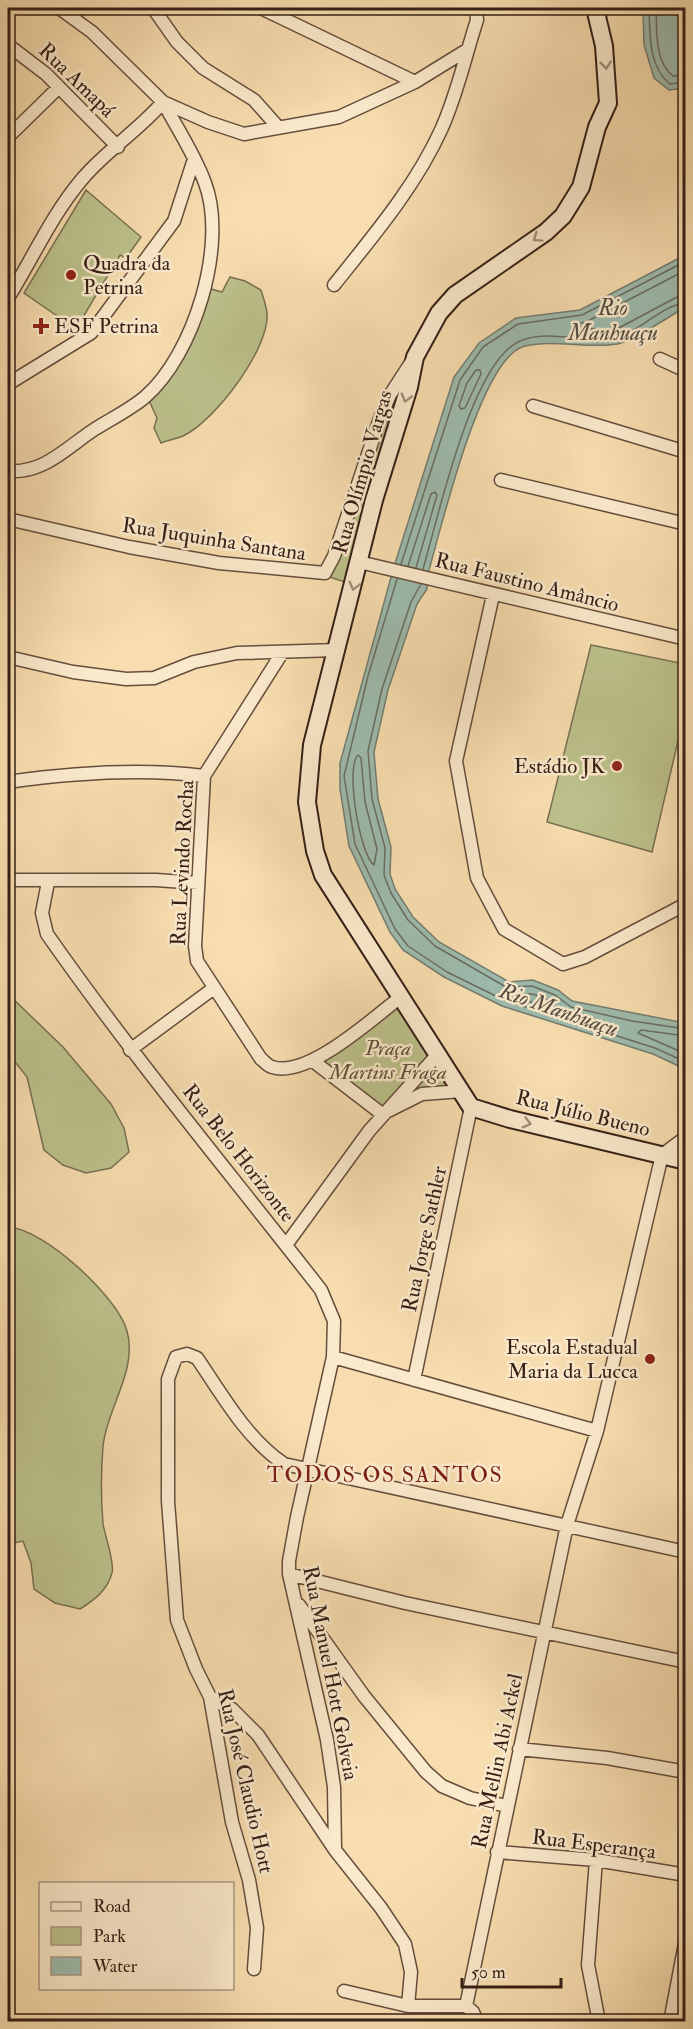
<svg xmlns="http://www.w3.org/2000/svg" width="693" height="2029" font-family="'IM FELL Double Pica',serif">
	<rect width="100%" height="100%" fill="#f7ddaf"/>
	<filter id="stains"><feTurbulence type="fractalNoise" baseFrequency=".00333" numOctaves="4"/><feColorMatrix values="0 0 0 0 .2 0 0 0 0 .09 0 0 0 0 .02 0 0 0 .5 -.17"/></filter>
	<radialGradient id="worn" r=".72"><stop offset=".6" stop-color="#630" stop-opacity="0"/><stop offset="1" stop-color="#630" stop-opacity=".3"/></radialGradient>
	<!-- green -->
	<path fill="#bcc18b" stroke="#787051" stroke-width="1.5" d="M86 190 141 237 126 258 120 255 76 329 24 293Z
		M230 277 245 281 261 290C263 297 266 305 267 313 270 348 215 421 183 436 176 439 168 440 161 443L154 428 157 418 147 396 182 352 204 287 222 292Z
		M415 357 354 585 320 574 325 573 379 421Z
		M591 645 685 664V711L652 852 547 822Z
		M8 994 63 1047 111 1104 124 1128 129 1152 111 1168 86 1173 63 1165 44 1150 27 1077 8 1053Z
		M402 996 462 1091 422 1094 382 1114 313 1061Z
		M8 1227C43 1228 118 1297 127 1331 138 1370 107 1408 103 1446 101 1471 101 1499 103 1524 105 1536 115 1563 112 1573 107 1591 94 1600 80 1609L55 1603 34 1589 31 1563 23 1541 8 1544Z
		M685 1970V2021L670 2022Z"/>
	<!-- water -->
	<path fill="#9dbbad" stroke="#737d71" stroke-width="1.5" d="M643 8H682V37L685 39V88L669 90 654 78 644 45Z
		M685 255V307C671 316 632 341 617 344 587 349 555 339 525 346 480 356 440 534 427 577V589L417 604 388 690 374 752 378 799 391 847 390 874 395 889 413 917 439 942 509 982 533 980 558 990 572 1001 685 1023V1069L653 1054 502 1006 444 977 403 950 390 932 349 846 340 789V763L393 570 454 377 479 343 516 318 580 310Z"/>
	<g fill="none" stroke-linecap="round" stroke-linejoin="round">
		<!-- shore -->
		<path stroke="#696d62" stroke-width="1.5" d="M649 8C650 34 648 66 670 84L686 82
			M656 8C657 28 654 62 673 76L686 75
			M686 270 586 322 575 324 573 328 615 330 677 297 686 295
			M476 370H480L481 374 465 408 461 409 459 406 467 383Z
			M401 564 460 380 483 347 518 324 582 315 686 261
			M408 566 431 494 435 492 437 495 416 568
			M423 569C438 519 471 362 520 341 549 328 586 345 616 338 640 332 661 305 686 303
			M397 579 368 676 344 776 355 844 395 929 408 946 447 972 504 1000 655 1048 686 1062
			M421 584 411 602 382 689 368 751 372 799 385 848 384 875 391 893 408 920 435 946 506 987 532 986 555 995 571 1007 632 1021 686 1029
			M358 755 361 758 365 802 377 849 374 865C360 855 345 768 358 755Z
			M525 994C534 993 551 999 554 1007L550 1008 525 1000Z
			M686 1036 641 1030 638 1033 686 1054"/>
		<!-- street casing -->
		<g stroke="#664e3d" stroke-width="15">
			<path id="street" d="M59 8 92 32 163 102 208 122 244 134 339 117 415 82 467 50
				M153 8 177 42 203 68 254 100 278 127
				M261 8 415 82
				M8 45 46 74 118 147
				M8 137 59 87
				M334 285C373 236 415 187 441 130 457 95 465 57 477 20L476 8
				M8 298C33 258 52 214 83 178 107 150 139 130 163 102 177 128 195 155 205 183 228 244 194 355 145 397 131 409 111 419 95 429 67 447 44 474 8 471
				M660 359 686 371
				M8 384 91 333 174 221 194 159
				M533 406 686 452
				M501 480 686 524
				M8 519 129 547 219 563 325 573 334 556 379 421 390 395 412 361
				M359 562 686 639
				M493 595 456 761 477 878 504 929 563 964 585 957 686 904
				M282 653 204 776 195 946 197 961 261 1059C264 1061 268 1066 272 1067 308 1079 374 1017 402 996
				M8 657 73 672 126 679 154 678 194 662 237 653 338 650
				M8 782C72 773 140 768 204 776
				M8 880H156L198 883
				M48 882 42 913 47 934C133 1057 229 1172 321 1290L334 1321 333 1357 297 1517 289 1561V1574L327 1740 334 1787 335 1850 381 1908 405 1944 411 1972 408 2006
				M130 1050 214 988
				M313 1061 382 1114 422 1094 462 1091
				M286 1245 369 1131 438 1054
				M333 1357 597 1431
				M414 1380 471 1107
				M289 1574 405 1603 686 1662
				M299 1605 364 1696 426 1772 442 1786 470 1798 507 1806
				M210 1697 232 1709 258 1735 335 1850
				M519 1749 607 1758 686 1772
				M497 1852 596 1860 686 1875
				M596 1860 588 1965 599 2022
				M254 1969 257 1928 249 1880 232 1822 210 1697 196 1669 177 1620 168 1501V1379L176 1357 187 1354 197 1358C223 1396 246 1438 284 1464L686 1552
				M344 1991 408 2006H466L473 2012 477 2022
				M466 2006 567 1525 597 1431 662 1155 686 1137
				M670 2022 686 1938"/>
		</g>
		<!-- secondary casing -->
		<g stroke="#351f17" stroke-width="20">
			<path id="secondary" d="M595 8 604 46 608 103 597 127 581 187 563 216 546 232 455 295 439 313 415 357 409 387 374 500 312 745 307 802 315 851 323 875 471 1107 510 1119 686 1161"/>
		</g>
		<!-- street -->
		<use href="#street" stroke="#fae9cb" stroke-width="12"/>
		<!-- secondary -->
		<use href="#secondary" stroke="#fae9cb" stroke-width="16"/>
	</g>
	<!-- one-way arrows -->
	<defs><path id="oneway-chevron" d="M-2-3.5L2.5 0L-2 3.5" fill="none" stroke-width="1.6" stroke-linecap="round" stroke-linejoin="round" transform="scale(1.5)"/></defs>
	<g stroke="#a18e7a">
		<use href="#oneway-chevron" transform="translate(606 65) rotate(84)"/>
		<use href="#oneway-chevron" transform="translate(537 238) rotate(145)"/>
		<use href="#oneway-chevron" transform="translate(406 398) rotate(106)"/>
		<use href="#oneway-chevron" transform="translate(354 586) rotate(104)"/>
		<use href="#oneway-chevron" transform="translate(527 1123) rotate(14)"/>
	</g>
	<!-- markers -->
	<g fill="#8f2418" stroke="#fae9cb" stroke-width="2">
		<circle cx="71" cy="275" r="6"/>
		<path d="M38 317h6v6h6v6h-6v6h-6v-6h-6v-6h6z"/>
		<circle cx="617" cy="766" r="6"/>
		<circle cx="650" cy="1359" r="6"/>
	</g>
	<g text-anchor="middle" stroke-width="5" stroke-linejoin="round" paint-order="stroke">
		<!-- street labels -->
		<g font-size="21" fill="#351f17" stroke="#fae9cb">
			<text transform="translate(77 80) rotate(44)" y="7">Rua Amapá</text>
			<text transform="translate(362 472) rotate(-74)" y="7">Rua Olímpio Vargas</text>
			<text transform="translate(214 539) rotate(9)" y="7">Rua Juquinha Santana</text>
			<text transform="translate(527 582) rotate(14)" y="7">Rua Faustino Amâncio</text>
			<text transform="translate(182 863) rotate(-87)" y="7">Rua Levindo Rocha</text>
			<text transform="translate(583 1113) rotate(14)" y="7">Rua Júlio Bueno</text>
			<text transform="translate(239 1153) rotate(52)" y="7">Rua Belo Horizonte</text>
			<text transform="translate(424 1239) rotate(-78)" y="7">Rua Jorge Sathler</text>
			<text transform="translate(331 1673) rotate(79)" y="7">Rua Manuel Hott Golveia</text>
			<text transform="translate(497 1761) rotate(-78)" y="7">Rua Mellin Abi Ackel</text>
			<text transform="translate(246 1781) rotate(77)" y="7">Rua José Claudio Hott</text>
			<text transform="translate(594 1844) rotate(7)" y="7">Rua Esperança</text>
		</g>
		<!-- poi labels -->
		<g font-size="21" fill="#351f17" stroke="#fae9cb" text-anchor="start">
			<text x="83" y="270">Quadra da<tspan x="83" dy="24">Petrina</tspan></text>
			<text x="54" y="333">ESF Petrina</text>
			<text x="605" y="773" text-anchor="end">Estádio JK</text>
			<text x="638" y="1354" text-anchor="end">Escola Estadual<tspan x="638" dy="24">Maria da Lucca</tspan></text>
		</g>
		<!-- park labels -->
		<g font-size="21" font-style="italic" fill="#5e503a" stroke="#fae9cb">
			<text x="388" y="1055">Praça<tspan x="388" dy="24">Martins Fraga</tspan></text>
		</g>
		<!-- water labels -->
		<g font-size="22" font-style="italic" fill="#544e44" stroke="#fae9cb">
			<text x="613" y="315">Rio<tspan x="613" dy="25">Manhuaçu</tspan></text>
			<text transform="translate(559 1009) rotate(19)" y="8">Rio Manhuaçu</text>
		</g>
		<!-- neighbourhood labels -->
		<g font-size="22" letter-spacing="1.5" fill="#7a1f14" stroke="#fae9cb">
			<text x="385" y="1482">TODOS OS SANTOS</text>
		</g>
	</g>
	<!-- margin -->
	<rect width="693" height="2029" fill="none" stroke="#f7ddaf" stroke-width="30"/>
	<rect x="9" y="9" width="675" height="2011" fill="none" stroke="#351f17" stroke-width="3"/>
	<rect x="15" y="15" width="663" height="1999" fill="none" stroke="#351f17" stroke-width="1.5"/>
	<!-- legend -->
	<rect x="39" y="1882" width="195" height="108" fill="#fae9cb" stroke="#ab9883" stroke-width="1.5"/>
	<rect x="51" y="1902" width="30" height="9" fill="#fae9cb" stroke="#ab9883" stroke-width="1.5"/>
	<text x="93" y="1912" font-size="18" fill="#351f17">Road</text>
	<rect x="51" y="1927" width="30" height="18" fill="#bcc18b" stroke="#ab9883" stroke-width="1.5"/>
	<text x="93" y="1942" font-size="18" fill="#351f17">Park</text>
	<rect x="51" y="1957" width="30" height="18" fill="#9dbbad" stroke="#ab9883" stroke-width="1.5"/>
	<text x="93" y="1972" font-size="18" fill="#351f17">Water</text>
	<!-- scale -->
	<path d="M462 1978v9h99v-9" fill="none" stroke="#351f17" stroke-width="3"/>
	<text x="471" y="1978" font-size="18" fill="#351f17" stroke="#fae9cb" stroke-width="4.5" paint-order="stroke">50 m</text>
	<rect width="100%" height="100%" filter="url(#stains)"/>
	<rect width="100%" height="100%" fill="url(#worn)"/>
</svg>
